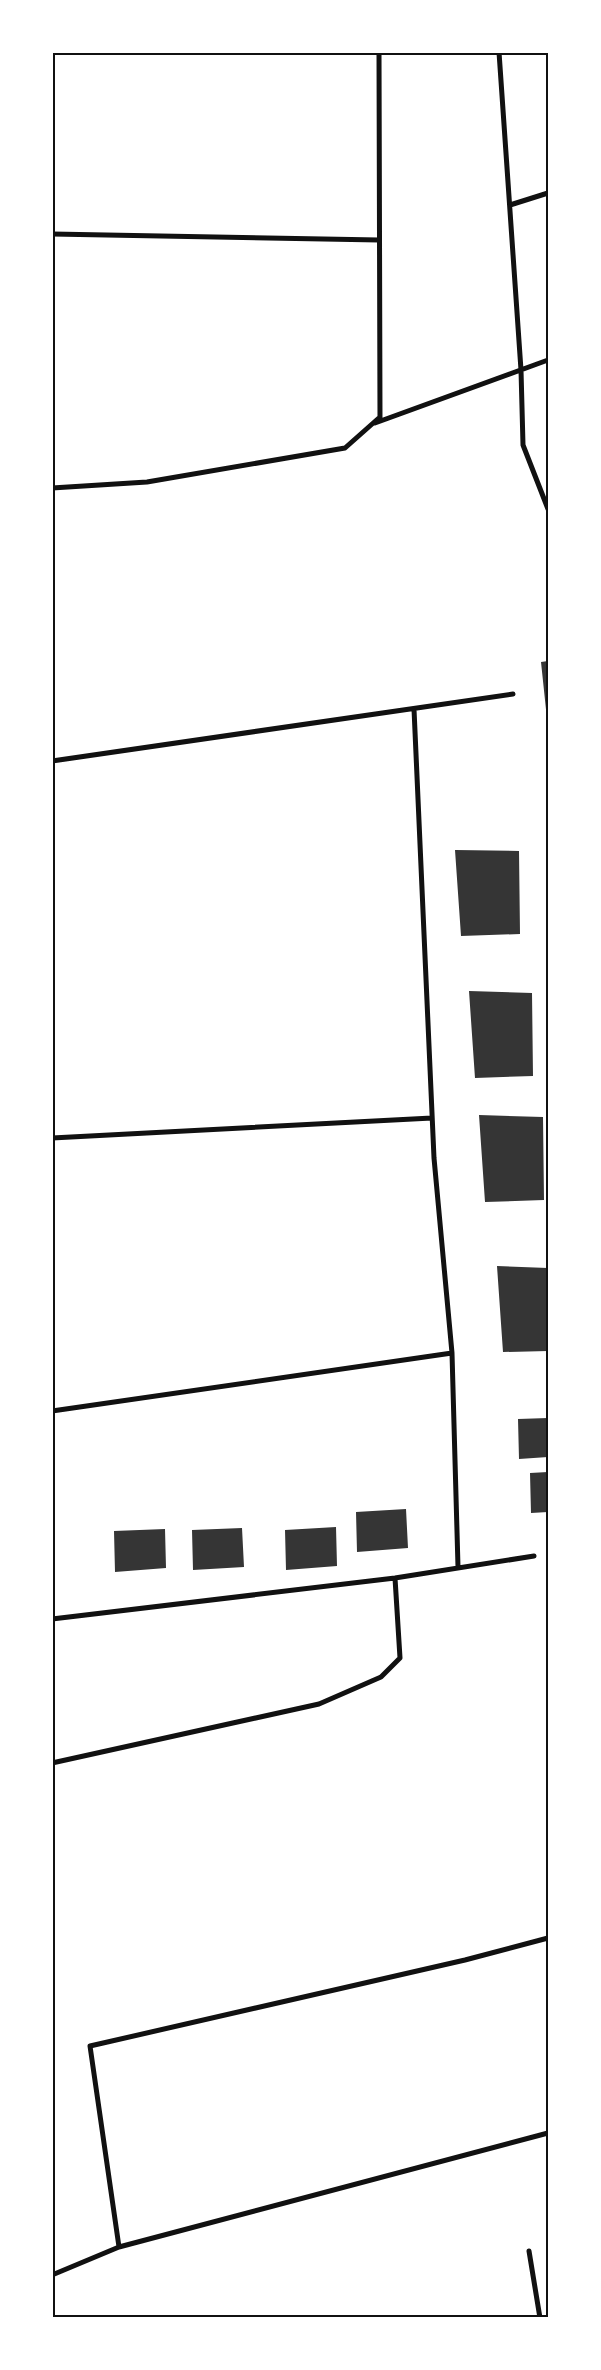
<svg xmlns="http://www.w3.org/2000/svg" width="601" height="2370" font-family="Raleway,sans-serif">
	<rect width="100%" height="100%" fill="#fff"/>
	<!-- building -->
	<path fill="#353535" d="M548 661V719H547L541 662Z
		M455 850 519 851 520 934 461 936Z
		M469 991 532 993 533 1076 475 1078Z
		M479 1115 543 1117 544 1200 485 1202Z
		M497 1266 548 1268V1351L503 1352Z
		M548 1418V1457L519 1459 518 1419Z
		M548 1472V1512L531 1513 530 1473Z
		M406 1509 408 1548 357 1552 356 1512Z
		M336 1527 337 1566 286 1570 285 1530Z
		M242 1528 244 1567 193 1570 192 1530Z
		M165 1529 166 1568 115 1572 114 1531Z"/>
	<g fill="none" stroke-linecap="round" stroke-linejoin="round">
		<!-- minor -->
		<path stroke="#111" stroke-width="5" d="M499 52 521 370 523 445 548 509
			M510 205 548 193
			M52 234 379 240
			M375 423 548 360
			M52 488 147 482 345 448 380 417 379 52
			M414 709 434 1158 452 1353 458 1567
			M52 761 513 694
			M52 1138 432 1118
			M52 1411 452 1353
			M52 1619 395 1578 534 1556
			M52 1763 319 1704 381 1677 400 1658 395 1578
			M119 2247 90 2046 465 1960 548 1938
			M529 2251 540 2318
			M52 2275 119 2247 548 2133"/>
	</g>
	<!-- border -->
	<rect width="601" height="2370" fill="none" stroke="#ffffff" stroke-width="108"/>
	<rect x="54" y="54" width="493" height="2262" fill="none" stroke="#111" stroke-width="2"/>
</svg>
